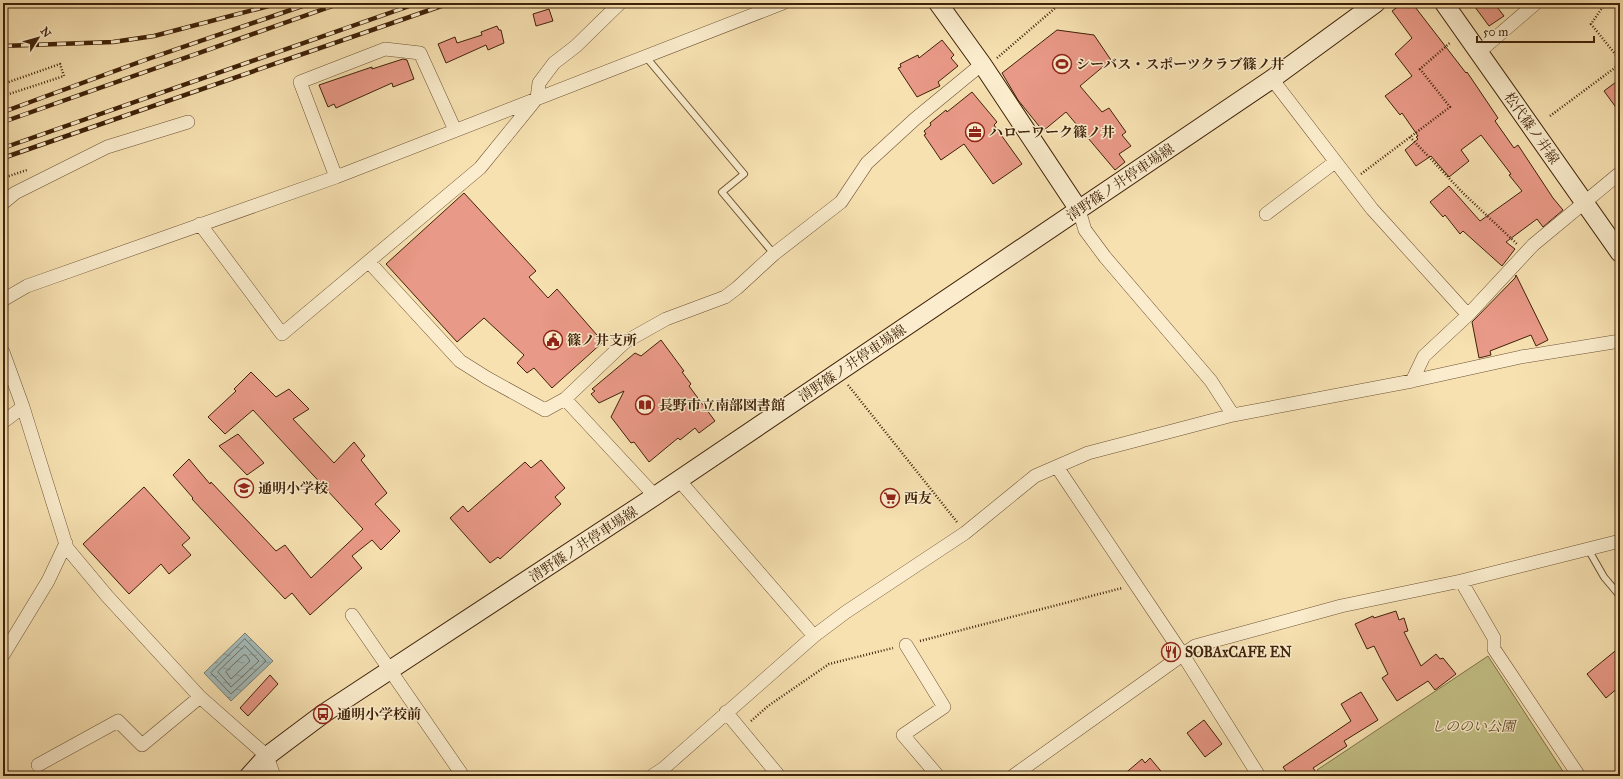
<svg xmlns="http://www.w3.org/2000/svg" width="1623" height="779" font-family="'IM FELL Great Primer','Noto Serif JP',serif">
	<defs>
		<pattern id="water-ripples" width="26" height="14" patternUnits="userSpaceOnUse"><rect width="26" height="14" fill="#a3bab8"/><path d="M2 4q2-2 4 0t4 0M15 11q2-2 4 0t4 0" fill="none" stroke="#869794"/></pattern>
	</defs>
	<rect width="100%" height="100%" fill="#f7e1b1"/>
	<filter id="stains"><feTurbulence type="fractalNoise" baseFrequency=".005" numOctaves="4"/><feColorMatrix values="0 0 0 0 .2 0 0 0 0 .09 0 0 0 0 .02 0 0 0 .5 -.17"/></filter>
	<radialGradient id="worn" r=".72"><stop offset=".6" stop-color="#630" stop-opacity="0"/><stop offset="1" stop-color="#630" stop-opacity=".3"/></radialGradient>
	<!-- green -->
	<path fill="#c3c187" stroke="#817248" d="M1488 656 1566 776H1321L1317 770Z"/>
	<!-- water -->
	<path fill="url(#water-ripples)" stroke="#7b7d72" d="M245 633 273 661 231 701 204 673Z"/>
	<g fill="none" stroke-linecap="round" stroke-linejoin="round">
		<!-- shore -->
		<path stroke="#716e60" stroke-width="1" d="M245 639 266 661 231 694 211 673Z
			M245 646 259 661 231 687 218 672Z
			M244 655H246L250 661 231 679 226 672Z"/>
	</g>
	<!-- building -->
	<path fill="#e99987" stroke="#3f2209" d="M1403 3H1412L1466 73 1467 72 1498 118 1495 121 1514 148 1518 145 1553 198 1563 210 1543 227 1537 219 1506 242 1515 249 1502 266 1463 231 1460 234 1445 215 1443 217 1430 202 1449 186 1480 221 1522 191 1509 175 1511 174 1481 135 1461 150 1469 161 1449 177 1431 156 1416 166 1405 150 1418 139 1416 137 1418 136 1402 113 1400 115 1385 96 1412 76 1395 54 1412 38 1392 11Z
		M1472 3H1494L1504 16 1489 26Z
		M549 9 553 21 536 26 533 14Z
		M497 26 499 30H501L504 43 488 50 486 45 446 63 438 44 455 37 457 43 482 35 481 32Z
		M1057 30 1094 35 1111 60 1080 86 1102 112 1109 108 1126 132 1122 135 1131 146 1119 154 1125 162 1115 170 1066 112 1043 131 1018 100 1002 73Z
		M942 40 954 55 951 58 958 66 938 82 940 86 917 97 898 68 901 67 900 64 918 55 919 58Z
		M403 59 407 60 414 79 393 87 392 83 336 108 334 104 328 107 319 85 372 67V69Z
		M1620 79V113L1604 91Z
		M972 92 997 122 994 125 1022 164 993 184 964 144 941 160 924 135 926 134 924 131 931 125 930 123 946 110 947 112Z
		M464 193 536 271 529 277 548 298 557 289 603 342 552 388 534 368 527 373 517 363 524 355 484 318 457 342 386 264Z
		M1516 275 1548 340 1536 346 1531 335 1490 351 1491 355 1479 358 1472 322 1515 278Z
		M661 340 684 371 682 372 691 384 689 386 715 421 699 433 695 428 680 440 678 438 649 462 634 442 631 443 611 417 624 391 599 403 591 394 595 391 592 389 635 353 641 356Z
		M251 372 276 397 289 389 309 409 293 419 334 463 354 442 365 456 361 460 387 493 375 504 400 531 381 550 372 540 352 556 362 568 310 615 292 593 285 599 192 499 193 498 173 475 189 459 210 484 211 482 276 551 285 545 311 578 363 529 253 410 225 434 208 417 236 391 234 389Z
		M238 434 264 463 247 475 219 446Z
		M541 460 565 488 555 497 561 504 500 559 498 557 490 563 450 518 463 506 468 512 525 462 531 468Z
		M144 487 190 538 182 545 191 555 169 574 161 564 129 594 83 544Z
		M1396 611 1399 620 1404 618 1408 631 1404 632 1421 666 1436 654 1440 659 1443 658 1456 674 1435 690 1428 681 1397 701 1382 678 1388 674 1374 646 1367 649 1355 624 1373 616 1374 618Z
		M1620 647V686L1606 698 1587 674Z
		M270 675 278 684 248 716 240 708Z
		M1361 692 1378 720 1344 741 1347 746 1313 768 1319 776H1289L1283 767 1351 721 1341 704Z
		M1204 720 1222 744 1205 757 1187 733Z
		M1150 758 1165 776H1122L1142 759 1145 763Z"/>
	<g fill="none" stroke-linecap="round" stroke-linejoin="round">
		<!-- lane casing -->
		<g stroke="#6d5233" stroke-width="8">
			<path id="lane" d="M646 57 744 174 722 192 774 254
				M1588 549 1604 577 1620 596"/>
		</g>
		<!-- street casing -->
		<g stroke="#6d5233" stroke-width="14">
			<path id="street" d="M1479 52 1536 3
				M1272 79 1372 209 1468 315 1424 356 1412 381
				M336 177 300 82 385 49 420 53 455 130
				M3 203 15 193 107 147 188 122
				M1079 210 1085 230 1105 257 1211 381 1233 415
				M1266 214 1335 162
				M200 224 282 334 480 168 537 98 539 83 554 63 576 46 620 3
				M369 262 460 361 487 378 545 410 565 399 625 342 666 319 725 297 737 288 774 254 841 202 867 163 915 119 982 64
				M3 300 27 286 336 177 783 3
				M1468 315 1533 245 1620 173
				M3 352 23 407 67 548 107 596 200 697 267 756 274 776
				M565 399 655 496
				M3 422 23 407
				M1057 467 1183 655 1259 776
				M678 479 814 636
				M1461 581 1494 638V649L1579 776
				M352 615 463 776
				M906 645 944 707 903 735 938 776
				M3 655 48 581 66 543
				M726 712 779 776
				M38 765 118 721 142 745 200 697
				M652 776 664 768 814 636 846 612 965 533 1035 476 1088 453 1233 415 1412 381 1521 357 1620 341
				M1013 776 1195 646 1341 606 1461 581 1620 541"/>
		</g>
		<!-- secondary casing -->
		<g stroke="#3f2209" stroke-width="20">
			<path id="secondary" d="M938 3 982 64 1079 210
				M1444 3 1620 253
				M249 776 267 756 323 714 655 496 1272 79 1376 3"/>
		</g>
		<!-- path -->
		<path stroke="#3f2209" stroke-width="2.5" stroke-dasharray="1 2" stroke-linecap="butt" d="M1608 3 1602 8 1591 24 1620 60
			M997 58 1061 3
			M3 84 60 64 64 76 3 96
			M1550 116 1620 64
			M1410 137 1463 193 1517 244
			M1361 174 1450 107 1420 69 1451 42
			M3 178 27 170
			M848 385 957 522
			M920 641 1122 588
			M751 721 768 706 829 664 893 648"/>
		<!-- lane -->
		<use href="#lane" stroke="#faeccc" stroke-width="6"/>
		<!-- street -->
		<use href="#street" stroke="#faeccc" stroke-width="13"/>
		<!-- secondary -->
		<use href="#secondary" stroke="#faeccc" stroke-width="18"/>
		<!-- rail casing -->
		<g stroke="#3f2209" stroke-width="4.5">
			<path id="rail" d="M3 46 113 42 154 36 280 3
				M3 112 145 60 311 3
				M3 122 341 3
				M3 148 418 3
				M3 158 450 3"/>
		</g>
		<!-- rail -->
		<use href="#rail" stroke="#faeccc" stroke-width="3" stroke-dasharray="9" stroke-linecap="butt"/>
	</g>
	<!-- icons -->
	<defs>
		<g id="stadium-ring" transform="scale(1)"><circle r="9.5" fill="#faeccc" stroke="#8f2418" stroke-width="1.5"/><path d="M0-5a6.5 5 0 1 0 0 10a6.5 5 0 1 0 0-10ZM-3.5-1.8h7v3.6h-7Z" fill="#8f2418"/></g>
		<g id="office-ring" transform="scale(1)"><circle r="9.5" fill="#faeccc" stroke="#8f2418" stroke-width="1.5"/><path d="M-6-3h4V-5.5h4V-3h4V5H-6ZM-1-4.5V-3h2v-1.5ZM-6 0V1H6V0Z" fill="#8f2418"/></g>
		<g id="civic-ring" transform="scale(1)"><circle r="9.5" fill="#faeccc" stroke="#8f2418" stroke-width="1.5"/><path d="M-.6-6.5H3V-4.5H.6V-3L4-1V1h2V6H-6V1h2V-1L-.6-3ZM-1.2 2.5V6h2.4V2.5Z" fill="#8f2418"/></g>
		<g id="library-ring" transform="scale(1)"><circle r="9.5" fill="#faeccc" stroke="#8f2418" stroke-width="1.5"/><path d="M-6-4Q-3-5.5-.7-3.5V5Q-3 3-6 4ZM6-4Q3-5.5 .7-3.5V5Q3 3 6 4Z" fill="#8f2418"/></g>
		<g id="school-ring" transform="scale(1)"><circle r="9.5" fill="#faeccc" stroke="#8f2418" stroke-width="1.5"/><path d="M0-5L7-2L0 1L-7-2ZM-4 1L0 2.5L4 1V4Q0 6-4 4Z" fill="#8f2418"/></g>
		<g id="supermarket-ring" transform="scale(1)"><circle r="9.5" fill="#faeccc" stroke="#8f2418" stroke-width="1.5"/><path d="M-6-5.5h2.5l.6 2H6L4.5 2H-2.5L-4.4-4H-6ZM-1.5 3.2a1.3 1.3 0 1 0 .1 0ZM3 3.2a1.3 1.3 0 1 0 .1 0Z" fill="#8f2418"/></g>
		<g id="restaurant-ring" transform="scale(1)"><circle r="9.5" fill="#faeccc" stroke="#8f2418" stroke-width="1.5"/><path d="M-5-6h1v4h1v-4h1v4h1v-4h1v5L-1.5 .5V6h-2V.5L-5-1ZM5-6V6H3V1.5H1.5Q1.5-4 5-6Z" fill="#8f2418"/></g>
		<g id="bus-ring" transform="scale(1)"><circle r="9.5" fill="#faeccc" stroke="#8f2418" stroke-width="1.5"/><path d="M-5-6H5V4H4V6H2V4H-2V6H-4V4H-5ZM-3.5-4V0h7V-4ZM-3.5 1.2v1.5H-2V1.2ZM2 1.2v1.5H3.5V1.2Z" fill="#8f2418"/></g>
	</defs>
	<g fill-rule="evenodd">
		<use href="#stadium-ring" x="1062" y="64"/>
		<use href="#office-ring" x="975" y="132"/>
		<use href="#civic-ring" x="553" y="340"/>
		<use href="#library-ring" x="645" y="405"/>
		<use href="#school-ring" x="244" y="488"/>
		<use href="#supermarket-ring" x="890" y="498"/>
		<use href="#restaurant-ring" x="1171" y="652"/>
		<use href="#bus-ring" x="323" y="714"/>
	</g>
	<g text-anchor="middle" stroke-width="3" stroke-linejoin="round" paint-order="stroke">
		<!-- poi labels -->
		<g font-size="14" font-weight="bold" fill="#3f2209" stroke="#faeccc" text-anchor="start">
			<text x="1076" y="69">シーバス・スポーツクラブ篠ノ井</text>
			<text x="989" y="137">ハローワーク篠ノ井</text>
			<text x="567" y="345">篠ノ井支所</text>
			<text x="659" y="410">長野市立南部図書館</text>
			<text x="258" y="493">通明小学校</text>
			<text x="904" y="503">西友</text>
			<text x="1185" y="657">SOBAxCAFE EN</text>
			<text x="337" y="719">通明小学校前</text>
		</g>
		<!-- street labels -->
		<g font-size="14" fill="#3f2209" stroke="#faeccc">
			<text transform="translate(1532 128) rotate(55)" y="5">松代篠ノ井線</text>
			<text transform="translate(1120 182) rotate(-34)" y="5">清野篠ノ井停車場線</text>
			<text transform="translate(852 363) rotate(-34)" y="5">清野篠ノ井停車場線</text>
			<text transform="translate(583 544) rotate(-33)" y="5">清野篠ノ井停車場線</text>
		</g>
		<!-- park labels -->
		<g font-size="14" font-style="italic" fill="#604a28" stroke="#faeccc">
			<text x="1473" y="731">しののい公園</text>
		</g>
	</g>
	<!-- margin -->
	<rect width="1623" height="779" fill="none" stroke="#f7e1b1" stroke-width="16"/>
	<rect x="4" y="4" width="1615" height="771" fill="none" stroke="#3f2209" stroke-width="2"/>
	<rect x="8" y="8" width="1607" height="763" fill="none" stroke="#3f2209"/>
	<!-- north arrow -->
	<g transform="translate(38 38) rotate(53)" stroke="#faeccc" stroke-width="3" paint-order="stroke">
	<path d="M0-3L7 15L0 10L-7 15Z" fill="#3f2209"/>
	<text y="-6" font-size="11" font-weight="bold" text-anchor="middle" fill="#3f2209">N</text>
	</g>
	<!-- scale -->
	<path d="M1477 36v6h117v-6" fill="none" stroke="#3f2209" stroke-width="2"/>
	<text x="1483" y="36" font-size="12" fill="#3f2209" stroke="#faeccc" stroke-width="3" paint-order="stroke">50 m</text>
	<rect width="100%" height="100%" filter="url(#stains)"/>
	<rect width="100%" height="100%" fill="url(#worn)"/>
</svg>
